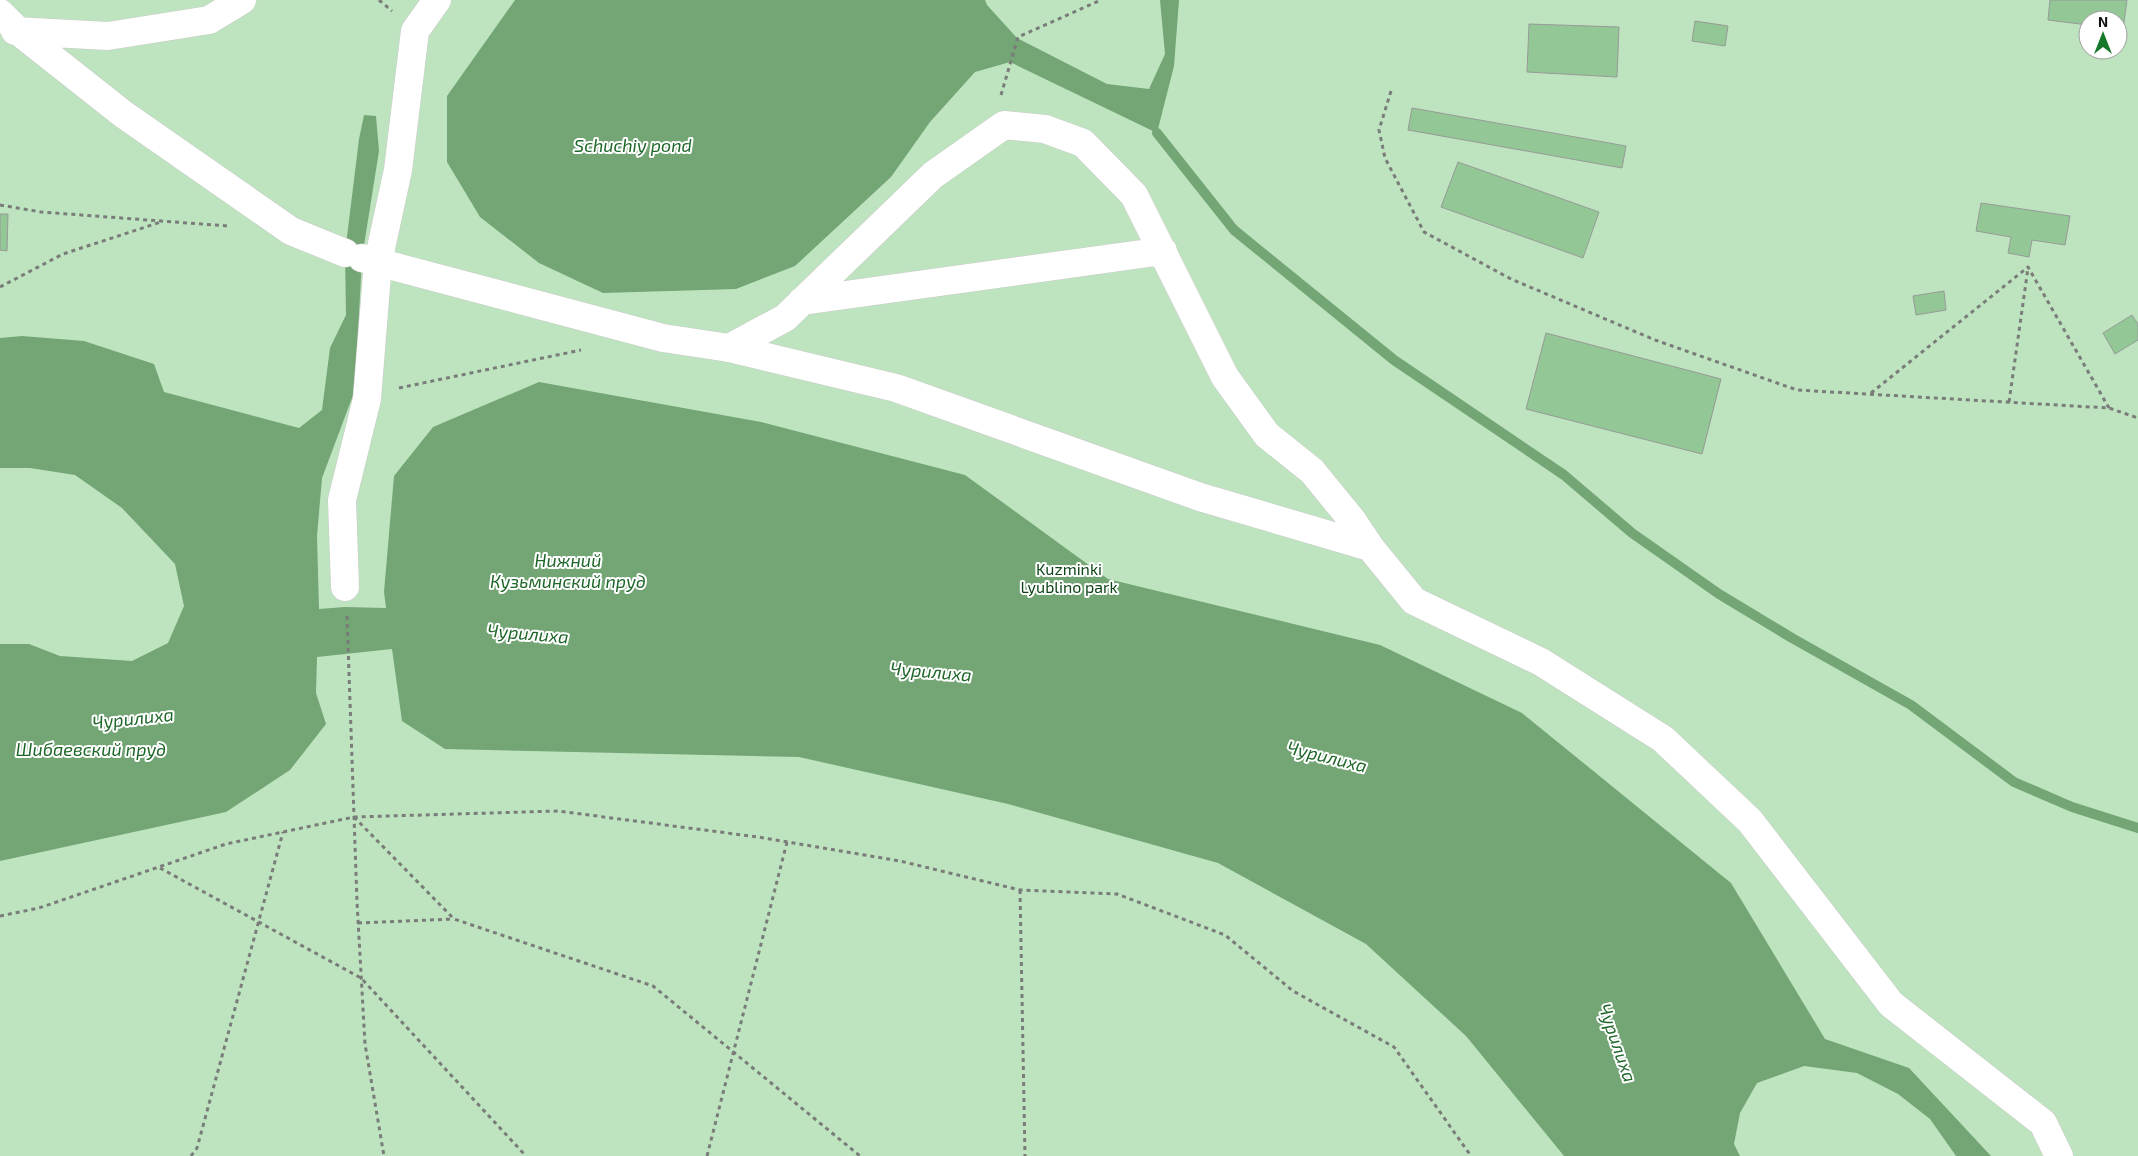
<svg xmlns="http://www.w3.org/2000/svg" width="2138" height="1156" font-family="'Exo 2',sans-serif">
	<rect width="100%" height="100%" fill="#f3f6f3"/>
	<!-- green -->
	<path fill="#bee4bf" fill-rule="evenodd" d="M0 0H2138V1156H0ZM2088 20H2118V50H2088Z"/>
	<!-- water -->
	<path fill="#73a575" d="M515 0H985L987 5 1017 38 1107 84 1149 89 1165 54 1160 0H1179L1174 66 1157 133 1010 62 975 72 930 122 891 177 795 266 736 289 603 293 539 263 480 217 447 162V96Z
		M364 115 376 116 379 151 362 258 355 390 322 478 317 536 319 609 345 607 386 608 384 592 394 476 433 427 539 382 761 422 965 475 1108 579 1380 645 1522 713 1731 883 1825 1039 1909 1068 1991 1156H1956L1930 1119 1898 1094 1857 1073 1804 1066 1757 1083 1740 1113 1734 1144 1740 1156H1564L1466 1036 1366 944 1218 863 1008 804 799 757 445 749 402 721 392 649 317 657 316 693 326 724 290 770 226 812 0 861V644H29L60 656 132 661 168 643 184 606 175 564 122 508 75 475 30 468H0V338L22 336 84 341 154 364 164 392 299 428 322 410 330 348 346 315 345 253 359 139Z"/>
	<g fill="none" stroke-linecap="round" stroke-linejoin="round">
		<!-- stream -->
		<path stroke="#73a575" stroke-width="10" d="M1157 133 1234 230 1394 360 1564 475 1632 533 1719 594 1792 638 1911 705 2014 782 2072 807 2138 828"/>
	</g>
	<!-- building -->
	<path fill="#93c795" stroke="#979a97" d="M2050 0H2127L2123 29 2118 28V20H2088V25L2048 20Z
		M1695 21 1728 26 1725 46 1692 41Z
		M1529 24 1619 27 1617 77 1527 72Z
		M1412 108 1626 146 1622 168 1408 130Z
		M1458 162 1599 212 1583 258 1441 207Z
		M1981 203 2070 216 2065 245 2032 240 2029 257 2008 253 2011 237 1976 231Z
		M0 214H8L7 251 0 250Z
		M1944 291 1946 310 1916 315 1913 296Z
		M2132 315 2138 324V340L2115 354 2103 333Z
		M1546 333 1721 379 1702 454 1526 409Z"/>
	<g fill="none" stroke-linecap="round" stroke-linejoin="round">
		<!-- minor casing -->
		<g stroke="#c9ccc9" stroke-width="29">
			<path id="minor" d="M0 13 18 31 123 114 291 231 345 253
				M15 31 108 36 209 20 242 0
				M362 258 663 338 729 348 896 388 1200 497 1370 547 1414 601 1541 662 1663 739 1750 821 1891 1004 2043 1123 2059 1156
				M802 301 1163 251
				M729 348 785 318 933 175 1004 125 1045 129 1083 143 1134 195 1225 377 1267 435 1312 471 1352 520 1370 547
				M345 587 342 500 367 399 378 262 398 170 415 31 437 0"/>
		</g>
		<!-- path -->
		<path stroke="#7a7c7a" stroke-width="3" stroke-dasharray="4 4" stroke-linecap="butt" d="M379 0 392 11
			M1391 91 1379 130 1385 158 1424 232 1511 279 1655 340 1797 390 2109 408 2138 418
			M1001 95 1018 37 1101 0
			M0 205 41 212 228 226
			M0 287 63 254 161 222
			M399 388 581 350
			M1871 393 2028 267 2109 408
			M2009 402 2028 268
			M347 616 357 902 365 1044 384 1156
			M354 817 454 919 653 986 860 1156
			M160 868 361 978 526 1156
			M1020 890 1025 1156
			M0 916 39 908 226 844 354 817 558 811 758 837 900 861 1020 890 1117 894 1225 935 1293 991 1394 1047 1471 1156
			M358 923 454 919
			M191 1156 197 1148 283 832
			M707 1156 787 842"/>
		<!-- minor -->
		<use href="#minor" stroke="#fff" stroke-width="28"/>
	</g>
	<g text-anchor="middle" stroke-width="4" stroke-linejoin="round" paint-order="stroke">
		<!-- park labels -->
		<g font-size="16" fill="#0d4516" stroke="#fff">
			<text x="1069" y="575">Kuzminki<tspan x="1069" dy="18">Lyublino park</tspan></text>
		</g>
		<!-- water labels -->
		<g font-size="18" font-style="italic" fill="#1f6729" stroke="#fff">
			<text x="633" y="152">Schuchiy pond</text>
			<text x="568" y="567">Нижний<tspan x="568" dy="21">Кузьминский пруд</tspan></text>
			<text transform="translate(528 634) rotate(5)" y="6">Чурилиха</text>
			<text transform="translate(931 672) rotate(5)" y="6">Чурилиха</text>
			<text transform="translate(133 719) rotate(-6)" y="6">Чурилиха</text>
			<text x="91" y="756">Шибаевский пруд</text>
			<text transform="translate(1327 757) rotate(14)" y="6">Чурилиха</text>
			<text transform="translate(1617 1043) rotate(71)" y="6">Чурилиха</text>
		</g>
	</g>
	<!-- north arrow -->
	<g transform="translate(2103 35)"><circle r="24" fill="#ffffff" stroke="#9f9f9f"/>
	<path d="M0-4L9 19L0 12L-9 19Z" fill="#167829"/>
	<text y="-8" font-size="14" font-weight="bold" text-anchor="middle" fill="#0e0f0e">N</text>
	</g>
</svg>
